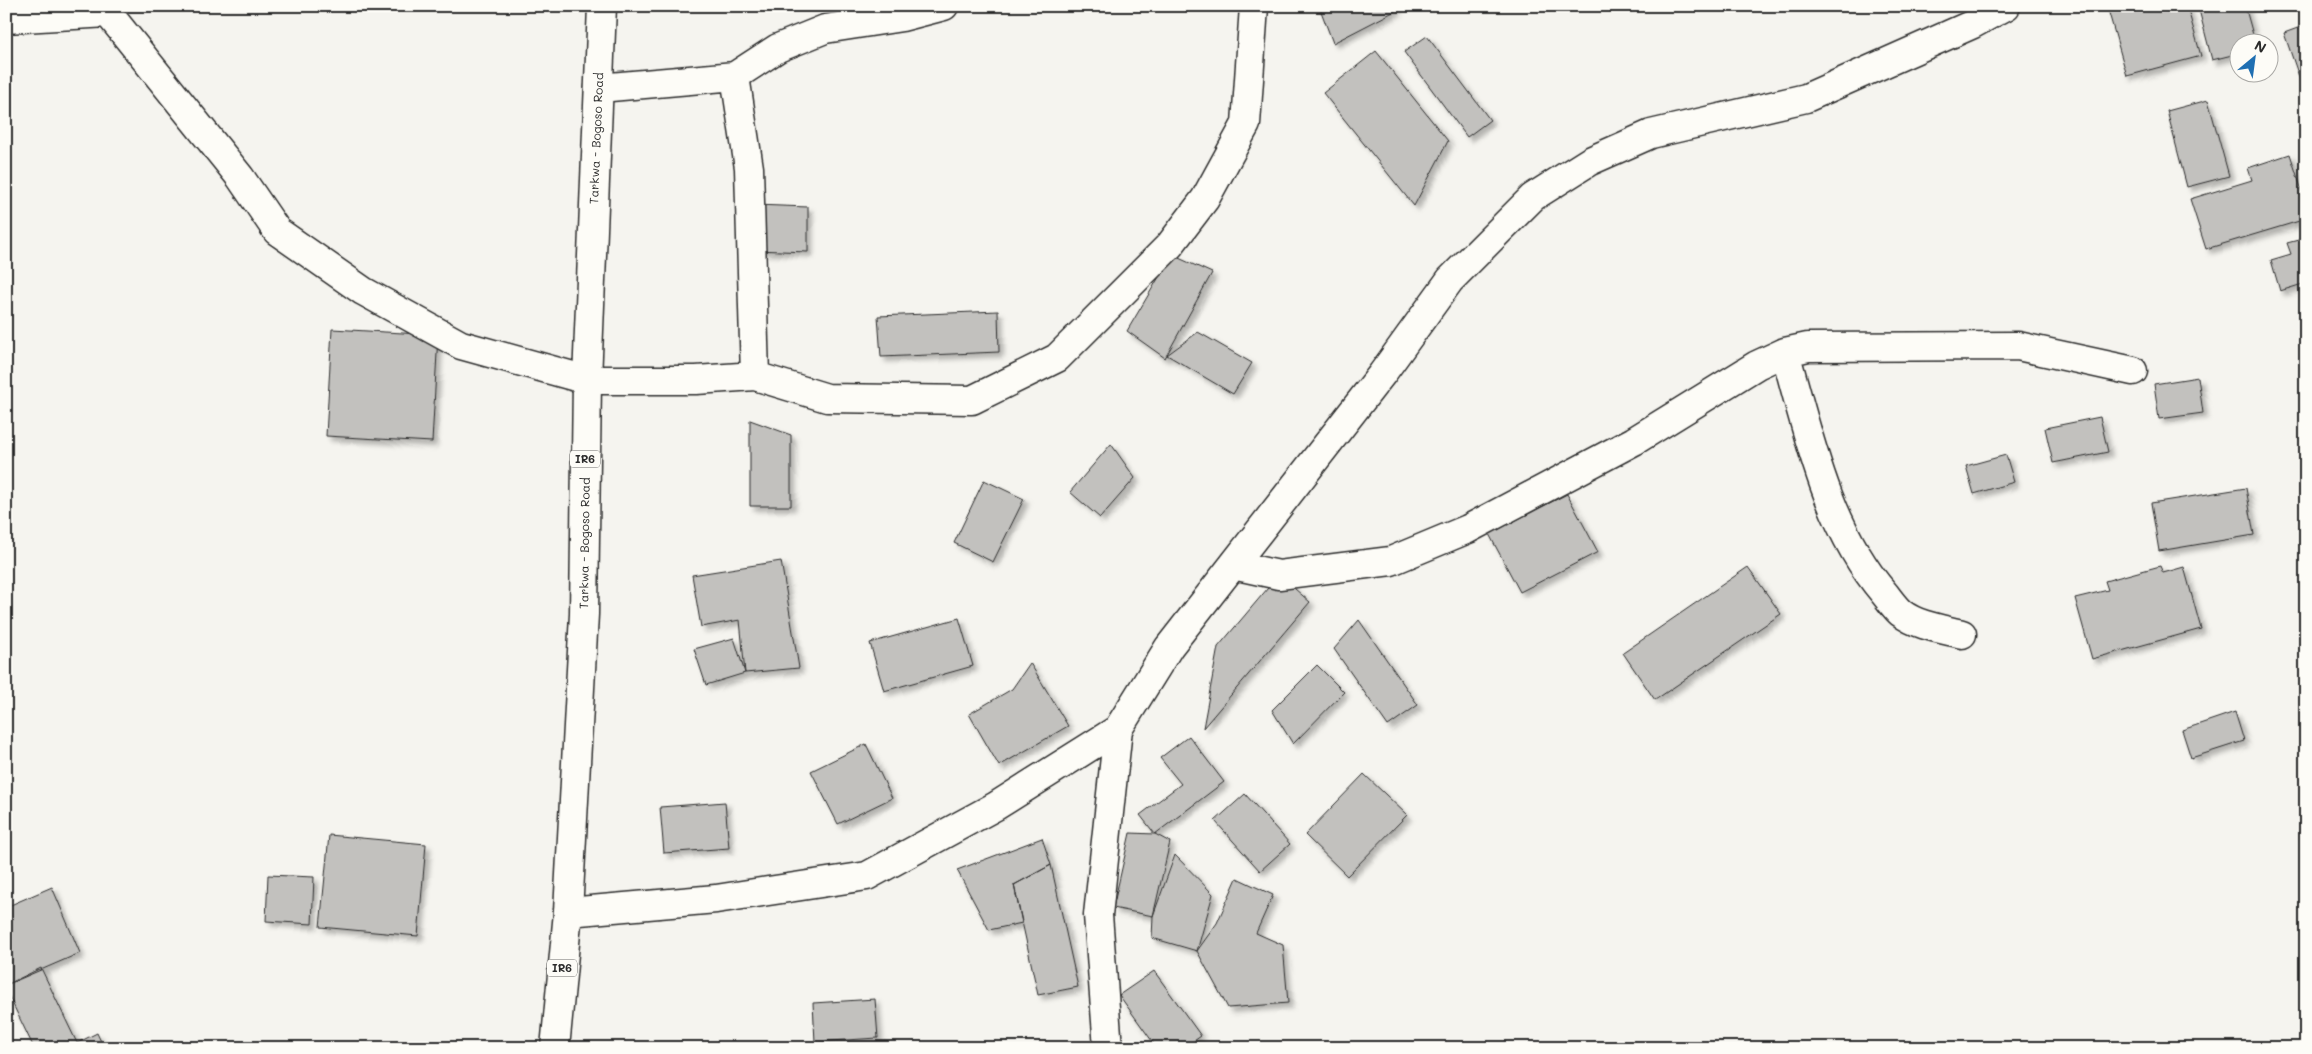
<svg xmlns="http://www.w3.org/2000/svg" width="2312" height="1054" font-family="Mali,sans-serif">
	<defs>
		<filter id="shadow"><feDropShadow dx="4.5" dy="4.5" stdDeviation="2.5" flood-color="#0004"/></filter>
	</defs>
	<rect width="100%" height="100%" fill="#f5f4ef"/>
	<filter id="ink" filterUnits="userSpaceOnUse"><feTurbulence type="fractalNoise" baseFrequency=".02" numOctaves="2"/><feDisplacementMap in="SourceGraphic" scale="10" xChannelSelector="R" yChannelSelector="G"/><feConvolveMatrix kernelMatrix="1 2 1 2 8 2 1 2 1" color-interpolation-filters="sRGB"/></filter>
	<g filter="url(#ink)">
		<!-- building -->
		<path fill="#c2c1be" stroke="#2b2b2b" filter="url(#shadow)" d="M1319 6H1395L1397 10 1333 43Z
			M2107 6H2187L2201 56 2127 76Z
			M2198 6H2245L2255 42H2240V53L2212 60Z
			M2306 25V91H2304L2284 33Z
			M1427 36 1490 120 1467 137 1404 52Z
			M1376 51 1448 141 1414 206 1323 93Z
			M2208 100 2229 176 2187 187 2167 111Z
			M2290 154 2306 203V219L2206 249 2190 199 2252 180 2248 168Z
			M755 205 808 207V252L754 250Z
			M2306 238V283L2280 291 2271 260 2291 254 2287 243Z
			M1172 255 1212 273 1165 358 1127 331Z
			M998 311 999 352 881 357 878 316Z
			M332 329 438 335 432 442 326 436Z
			M1198 332 1252 363 1233 394 1167 355Z
			M2198 377 2203 413 2159 419 2154 384Z
			M2100 417 2108 452 2053 463 2045 428Z
			M750 420 791 435V506H750Z
			M1111 444 1135 478 1100 518 1070 492Z
			M2006 455 2014 482 1974 494 1966 466Z
			M984 480 1024 499 993 562 954 543Z
			M2246 488 2254 535 2159 551 2151 503Z
			M1567 494 1598 552 1520 592 1489 534Z
			M781 561 799 668 745 673 740 620 701 627 692 575Z
			M2160 566 2163 573 2184 567 2201 629 2092 659 2075 598 2108 590 2105 581Z
			M1748 567 1781 614 1655 700 1623 653Z
			M1279 575 1310 602 1203 728 1218 647Z
			M959 618 973 666 884 691 870 643Z
			M1359 620 1418 705 1388 726 1334 649Z
			M734 638 745 673 706 685 694 649Z
			M1030 663 1068 726 999 766 969 714 1012 689Z
			M1317 665 1344 692 1293 744 1272 710Z
			M2235 712 2244 741 2191 758 2182 730Z
			M1189 736 1224 782 1155 834 1140 815 1181 784 1160 758Z
			M866 744 892 798 838 824 811 771Z
			M1364 774 1407 815 1347 876 1305 835Z
			M1245 794 1290 844 1260 871 1215 821Z
			M725 802 729 848 664 853 660 807Z
			M1130 833 1155 834 1170 842 1153 916 1113 908Z
			M329 835 426 844 418 936 320 927Z
			M1042 838 1051 865 1014 885 1022 923 989 930 957 870Z
			M1175 855 1213 894 1197 951 1152 938 1153 916Z
			M1051 865 1078 987 1038 995 1014 885Z
			M268 875 314 877 312 924 266 921Z
			M1237 878 1273 895 1256 933 1283 945 1288 1003 1228 1008 1197 951 1217 923Z
			M52 887 80 953 6 985V907Z
			M41 968 77 1043 97 1033 104 1048H34L6 990V985Z
			M1154 971 1201 1036 1184 1048H1157L1119 995Z
			M875 999 878 1038 815 1042 813 1003Z"/>
		<g fill="none" stroke-linecap="round" stroke-linejoin="round">
			<!-- street casing -->
			<g stroke="#2b2b2b" stroke-width="31">
				<path id="street" d="M6 19 108 13 240 177 277 231 363 291 461 345 587 380H696L755 376 827 398 972 400 1057 358 1170 245 1205 199 1246 124 1254 6
					M735 76 749 168 755 376
					M599 88 735 76 778 48 825 29 902 17 944 6
					M1785 352C1808 433 1827 527 1884 593 1889 599 1895 608 1901 613 1918 626 1942 629 1962 634
					M1233 565 1279 575 1391 561 1468 529 1634 441 1757 365 1785 352 1808 347 2018 346 2133 371
					M568 912 716 899 867 876 996 806 1118 729 1169 647 1382 374 1450 280 1533 197 1590 161 1651 134 1806 98 1973 24 2006 6
					M1108 1048 1098 915 1118 729"/>
			</g>
			<!-- primary casing -->
			<g stroke="#2b2b2b" stroke-width="31">
				<g id="primary">
					<path id="s1" d="M555 1048 568 912 584 614 587 380 602 6"/>
				</g>
			</g>
			<!-- street -->
			<use href="#street" stroke="#fdfcf7" stroke-width="28"/>
			<!-- primary -->
			<use href="#primary" stroke="#fdfcf7" stroke-width="28"/>
		</g>
	</g>
	<g text-anchor="middle" stroke-width="4" stroke-linejoin="round" paint-order="stroke">
		<!-- shield labels -->
		<g fill="#fdfcf7" stroke="#6a6a68" stroke-width="1">
			<rect x="570" y="450.5" width="30" height="17" rx="4"/>
			<rect x="547" y="959.5" width="30" height="17" rx="4"/>
		</g>
		<g font-size="11" font-weight="bold" fill="#2b2b2b">
			<text x="585" y="463">IR6</text>
			<text x="562" y="972">IR6</text>
		</g>
		<!-- street labels -->
		<g font-size="12" fill="#2b2b2b" stroke="#fdfcf7">
			<text dy="4" stroke="none"><textPath href="#s1" startOffset="911">Tarkwa - Bogoso Road</textPath></text>
			<text dy="4" stroke="none"><textPath href="#s1" startOffset="506">Tarkwa - Bogoso Road</textPath></text>
		</g>
	</g>
	<!-- margin -->
	<rect width="2312" height="1054" fill="none" stroke="#fdfcf7" stroke-width="25"/>
	<rect x="12" y="12" width="2287" height="1029" fill="none" stroke="#2b2b2b" stroke-width="2" filter="url(#ink)"/>
	<!-- north arrow -->
	<g transform="translate(2254 58) rotate(29)"><circle r="24" fill="#fdfcf7" stroke="#a9a8a5"/>
	<path d="M0-4L9 19L0 12L-9 19Z" fill="#1f6fb2"/>
	<text y="-8" font-size="14" font-weight="bold" text-anchor="middle" fill="#2b2b2b">N</text>
	</g>
</svg>
